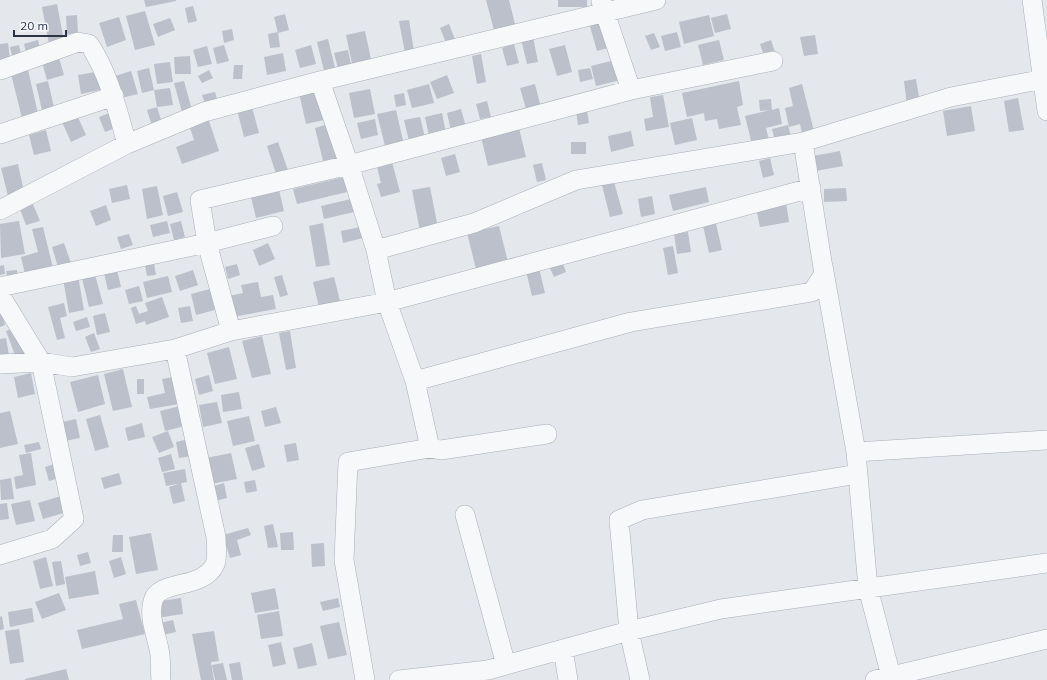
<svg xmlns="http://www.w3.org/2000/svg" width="1047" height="680" font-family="Mulish,sans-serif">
	<rect width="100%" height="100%" fill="#e4e7ec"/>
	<!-- building -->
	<path fill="#bbc0ca" d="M144 0H176V1L146 7Z
		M486 0H509L516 28 495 34Z
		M558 0H587V7H558Z
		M57 4 64 41 49 44 42 7Z
		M193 6 197 21 188 23 185 8Z
		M145 11 155 45 135 50 126 16Z
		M285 14 289 30 278 33 274 17Z
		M727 14 731 29 715 33 711 18Z
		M77 15 78 33 67 34 66 16Z
		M709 15 714 36 684 44 679 22Z
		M119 17 126 40 107 47 99 23Z
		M170 18 175 30 158 37 153 24Z
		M409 20 414 51 405 53 399 21Z
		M600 20 608 48 597 51 589 23Z
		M449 24 456 42 447 45 440 28Z
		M232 29 234 40 224 43 222 31Z
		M365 31 372 64 353 68 346 35Z
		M278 32 280 47 270 48 268 34Z
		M677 32 681 47 665 51 661 36Z
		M654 33 660 47 651 50 645 36Z
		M815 35 818 54 804 56 800 37Z
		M533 37 538 62 527 64 521 39Z
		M328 39 336 72 325 75 317 42Z
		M38 40 41 52 27 56 24 44Z
		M719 40 724 60 703 65 698 45Z
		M771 40 777 58 766 61 760 44Z
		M8 43 10 59 0 60V44Z
		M514 44 519 63 507 66 502 48Z
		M19 45 22 59 13 60 10 47Z
		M224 45 229 61 217 64 213 48Z
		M311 45 316 64 300 68 295 50Z
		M565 45 572 72 557 76 549 49Z
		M207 46 212 64 198 67 193 50Z
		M348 50 352 69 339 72 334 53Z
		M283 53 286 71 267 75 264 57Z
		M481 54 486 82 477 84 472 56Z
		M190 56 191 74H175L174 57Z
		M59 58 64 75 47 80 42 62Z
		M615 60 621 80 596 86 591 66Z
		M170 62 173 82 157 84 154 64Z
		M234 65H243L242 79H233Z
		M149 68 154 90 142 93 137 71Z
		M590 68 593 79 580 82 578 70Z
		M28 70 39 118 23 122 11 74Z
		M209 70 213 78 202 83 198 76Z
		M101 71 105 89 81 94 78 75Z
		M131 71 138 94 121 98 115 76Z
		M447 75 454 93 437 99 430 82Z
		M916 79 920 103 907 105 904 81Z
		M48 81 55 112 43 115 36 84Z
		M184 81 192 110 182 112 174 83Z
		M739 81 743 105 737 107 741 125 719 129 717 119 705 121 704 113 687 117 682 93Z
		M429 84 434 103 412 108 407 90Z
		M535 84 541 108 527 112 520 88Z
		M802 84 815 135 803 138 800 124 789 127 785 108 793 106 789 88Z
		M170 88 173 105 157 107 154 90Z
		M317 89 324 120 306 124 299 93Z
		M370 89 375 114 354 118 349 93Z
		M215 92 218 102 206 106 202 95Z
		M404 93 406 105 396 107 394 95Z
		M663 95 669 127 646 131 644 119 653 117 650 97Z
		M1018 98 1024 130 1009 132 1004 101Z
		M771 99 772 110 779 108 782 124 766 128 770 144 753 149 745 116 770 110 760 111 759 100Z
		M487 101 491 117 480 119 476 104Z
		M971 106 975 131 947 136 943 111Z
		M157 107 161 120 151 123 147 110Z
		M252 107 259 133 244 137 237 110Z
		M461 109 466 127 451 131 447 113Z
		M396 110 404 145 386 150 377 114Z
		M587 110 589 123 578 125 576 111Z
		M112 112 118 127 105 132 99 117Z
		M442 113 446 133 429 136 425 117Z
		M77 115 86 135 71 142 62 122Z
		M420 117 425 137 409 141 404 120Z
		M208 118 219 151 182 164 176 147 194 140 189 125Z
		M692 118 697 140 675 145 670 123Z
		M375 119 378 135 361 139 357 123Z
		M328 124 337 158 323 161 315 128Z
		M788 125 792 141 776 145 772 129Z
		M519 128 526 157 488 166 481 137Z
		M46 130 51 151 34 155 29 135Z
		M631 131 634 146 611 152 608 136Z
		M278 142 289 173 277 177 267 146Z
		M571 142H586V154H571Z
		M840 151 843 166 816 171 813 156Z
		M455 154 460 172 446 176 441 158Z
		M770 158 774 175 763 178 759 161Z
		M392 162 400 192 381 197 377 184 381 183 377 167Z
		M542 163 546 180 537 182 533 165Z
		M18 164 24 192 8 196 1 168Z
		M344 177 347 192 297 204 293 189Z
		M614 182 623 214 610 217 602 185Z
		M127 185 130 199 112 203 109 189Z
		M157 186 163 215 147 219 142 189Z
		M278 186 284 211 256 218 250 193Z
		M430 187 438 228 420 231 412 190Z
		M706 187 709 202 673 211 669 195Z
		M846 188 847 201 824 202V189Z
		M177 192 183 212 168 216 163 196Z
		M652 196 655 214 641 217 638 199Z
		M351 199 354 212 324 219 321 206Z
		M786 202 789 222 760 227 756 208Z
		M33 204 40 221 26 225 20 209Z
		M106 205 111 220 96 226 90 211Z
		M715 219 722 250 709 253 702 221Z
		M19 221 25 254 1 258 0 224Z
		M167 221 170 233 153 237 150 225Z
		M181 221 185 237 174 240 170 224Z
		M323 223 330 265 316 267 309 226Z
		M499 226 509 266 477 273 467 233Z
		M43 227 53 268 25 274 21 257 38 252 32 229Z
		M360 227 363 238 343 243 341 231Z
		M688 232 691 252 677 254 674 234Z
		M129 234 133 245 121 249 117 237Z
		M64 243 71 263 58 267 52 247Z
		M268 243 275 259 259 266 253 250Z
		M673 246 678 273 668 275 663 248Z
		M153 257 156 275 147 276 144 259Z
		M562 261 566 272 554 277 549 266Z
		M237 264 240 275 228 279 225 267Z
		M4 265 5 274 0 275V266Z
		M539 268 545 293 532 296 526 271Z
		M17 270 18 279 8 280 6 271Z
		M117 270 121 287 108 290 104 273Z
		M193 270 198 285 180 291 175 276Z
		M94 271 103 304 89 307 81 274Z
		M282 275 288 295 280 297 274 277Z
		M78 276 84 310 69 313 63 279Z
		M168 276 172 292 147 298 143 282Z
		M334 277 341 305 320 311 313 282Z
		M258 282 261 297 273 295 276 309 233 317 229 296 243 293 241 285Z
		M139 286 143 301 129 304 125 290Z
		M210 289 215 310 196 315 191 294Z
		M162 297 169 317 146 325 145 321 136 324 131 308 136 306 139 314 148 311 145 303Z
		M64 303 67 316 60 318 65 338 57 340 48 307Z
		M190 306 193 321 181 323 178 308Z
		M2 312 5 325 0 327V313Z
		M105 313 110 332 97 335 93 316Z
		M87 317 90 327 76 331 73 322Z
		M17 327 27 354 16 358 6 331Z
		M290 331 296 368 286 370 279 333Z
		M94 333 100 349 91 352 85 337Z
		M262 336 271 374 252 378 242 341Z
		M6 338 9 355 0 357V339Z
		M229 347 237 379 215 384 207 353Z
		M123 369 132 407 113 411 104 374Z
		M31 373 35 394 18 398 14 377Z
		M98 375 105 404 78 412 70 382Z
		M209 375 213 391 199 395 195 379Z
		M173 377 179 404 150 409 147 397 165 393 162 379Z
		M137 379H144V394H137Z
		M239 392 242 409 223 412 221 395Z
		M217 402 222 423 203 427 199 405Z
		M180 406 185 426 165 431 160 411Z
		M276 407 281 423 265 427 261 411Z
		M10 411 18 444 0 448V413Z
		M100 415 109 447 95 451 86 419Z
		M249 416 255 441 233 446 227 421Z
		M76 419 80 438 65 441 62 422Z
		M142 423 145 437 128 441 125 428Z
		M168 431 174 447 159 453 152 437Z
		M189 439 192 456 179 458 176 442Z
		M39 442 41 449 26 453 24 445Z
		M296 443 299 460 287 462 284 445Z
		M259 444 265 467 252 471 245 448Z
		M31 453 36 485 16 489 14 477 23 475 19 455Z
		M231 453 237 479 211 484 206 458Z
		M171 454 175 469 162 472 158 458Z
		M58 463 62 477 49 481 45 467Z
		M185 469 187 482 166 486 163 473Z
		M119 473 122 484 104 489 101 478Z
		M11 478 14 499 1 500 0 480Z
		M255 480 257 491 246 493 244 482Z
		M181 483 185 501 173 504 169 487Z
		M224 483 227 498 210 502 207 488Z
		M64 495 70 511 43 519 38 503Z
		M30 500 35 521 16 525 11 504Z
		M7 503 9 519 0 520V504Z
		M273 524 278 547 268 548 264 526Z
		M248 528 251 535 237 540 241 555 230 558 223 535Z
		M293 532 294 550H281L280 533Z
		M151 533 158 570 136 574 129 537Z
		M113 535H123V552H112Z
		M324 543 325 566 312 567 311 544Z
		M88 552 91 563 80 566 77 555Z
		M46 557 53 586 40 589 33 561Z
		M121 557 126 574 114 578 109 561Z
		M61 561 65 584 56 586 52 562Z
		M95 571 99 594 69 599 65 577Z
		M275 588 279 609 255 613 251 593Z
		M59 593 66 610 42 619 35 602Z
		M181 598 183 614 157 618 154 602Z
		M338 598 340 607 323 611 320 602Z
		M136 600 145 634 82 649 77 630 123 619 119 604Z
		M32 608 34 622 10 627 8 612Z
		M279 611 283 636 261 639 257 615Z
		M2 616 4 629 0 630V617Z
		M173 620 176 632 158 636 156 624Z
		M339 622 347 655 328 659 320 626Z
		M19 629 24 662 10 664 5 631Z
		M214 631 219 661 211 662 214 680H201L192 634Z
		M281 642 286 664 273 667 268 645Z
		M312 643 317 665 298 669 293 648Z
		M240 662 243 680H232L229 664Z
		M223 663 227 680H215L212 665Z
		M66 669 69 680H25V679Z"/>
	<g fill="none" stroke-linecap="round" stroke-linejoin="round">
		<!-- minor casing -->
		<g stroke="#a9aeb7" stroke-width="20">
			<path id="minor" d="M1032 0 1047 111
				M601 1 631 90
				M0 70 78 42 89 44C109 74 117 109 127 144L0 210
				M320 81 349 165 376 250 387 302 415 381 430 448
				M0 134 114 96
				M127 144 204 112 320 81 656 0
				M376 250 474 223 576 180 803 142 951 97 1044 79
				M823 266 856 452
				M0 287 207 243 200 200 349 165 631 90 773 61
				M0 295 41 362 72 367 175 349 231 331 387 302 811 188
				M231 331 207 243 273 226
				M0 364 41 362 74 519 52 539 0 555
				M415 381 631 322 812 292 824 274 803 142
				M465 515 506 665
				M563 649 568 680
				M161 680C160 672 161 664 160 655 158 638 148 619 153 601 159 579 204 590 215 564 218 557 216 545 216 537L175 349
				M365 680 344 560 348 462 430 448 441 450 547 434
				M399 680 488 670 629 631 721 609 1047 563
				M640 680 629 631 619 520 642 510 858 474
				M875 680 1047 639
				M892 680 868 588 856 452 1047 440"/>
		</g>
		<!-- minor -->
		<use href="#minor" stroke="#f7f8fa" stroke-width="19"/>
	</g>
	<!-- scale -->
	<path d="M14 30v6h52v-6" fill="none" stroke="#2b3445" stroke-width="2"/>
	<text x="20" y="30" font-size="12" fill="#2b3445" stroke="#f4f6f9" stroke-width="3" paint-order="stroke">20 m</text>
</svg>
